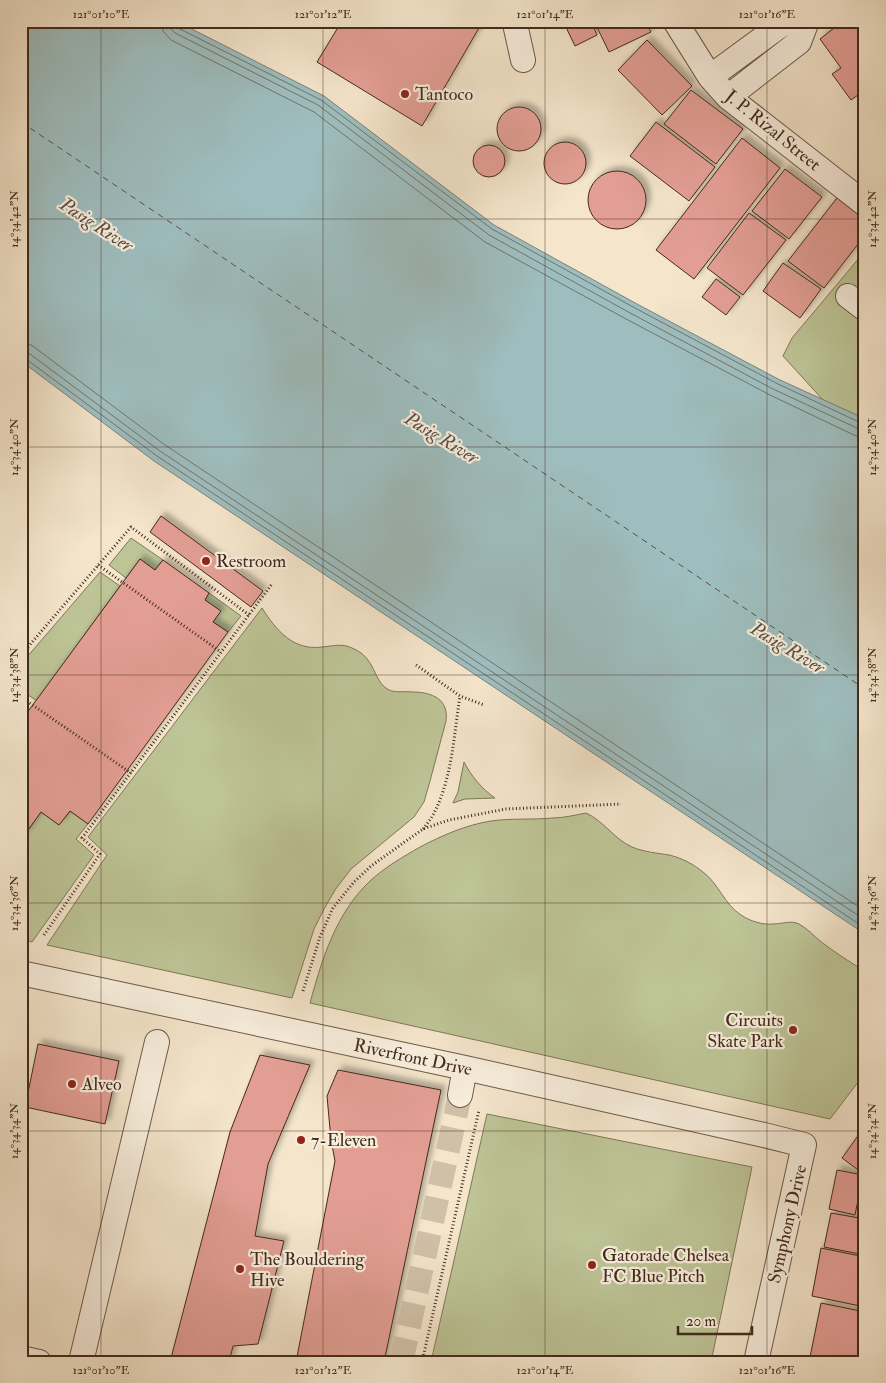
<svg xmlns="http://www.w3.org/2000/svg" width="886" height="1383" font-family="'IM FELL Double Pica',serif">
	<defs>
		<filter id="shadow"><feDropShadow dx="4.5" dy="-4.5" stdDeviation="2.5" flood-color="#0004"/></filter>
	</defs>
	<rect width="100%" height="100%" fill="#f4e5cb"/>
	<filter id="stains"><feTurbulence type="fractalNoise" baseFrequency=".004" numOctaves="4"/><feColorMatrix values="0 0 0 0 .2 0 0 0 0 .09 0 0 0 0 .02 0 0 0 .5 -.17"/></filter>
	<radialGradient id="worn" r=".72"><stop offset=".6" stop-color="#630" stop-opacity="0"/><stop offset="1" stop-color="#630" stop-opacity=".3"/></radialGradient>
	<!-- green -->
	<path fill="#bdc496" stroke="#807759" d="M865 251V420L861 417 823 400 783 356 792 338Z
		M131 538 163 560 155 570 140 559 126 578 109 565Z
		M100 572 120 586 37 701 21 690V664Z
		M209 593 241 616 228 632 213 622 220 611 205 600Z
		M262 608C276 630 293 651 322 647 333 646 342 643 352 648 377 658 372 681 389 690 396 693 404 691 412 692 432 692 449 699 446 721L430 781 424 802 414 817 351 869 335 890 324 909 314 929 292 998 47 945 107 855 88 837Z
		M464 762C472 777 481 788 495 798L465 799 453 803 458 792Z
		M70 811 88 824 76 839 94 855 32 942 21 939V836L23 837 41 812 59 825Z
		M586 813C604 821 614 839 632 847 644 852 657 853 669 855 682 858 693 864 703 872 719 884 724 904 741 915 750 921 762 925 773 924 782 924 791 920 799 924 807 928 814 936 820 941 836 953 848 961 865 971V1073L830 1119 310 1003C322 959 336 913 370 881 385 867 403 857 420 847 443 835 466 825 491 821 512 818 532 820 552 818 564 818 575 815 586 813Z
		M487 1114 752 1167 711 1362H431Z"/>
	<!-- water -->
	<path fill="#9ebdbe" stroke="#7a827d" d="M21 21H176L324 96 494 225 637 304 778 379 861 417 865 420V934L154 461 21 361Z"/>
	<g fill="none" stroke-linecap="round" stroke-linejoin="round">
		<!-- shore -->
		<path stroke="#70746d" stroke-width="1" d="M161 21 163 31 171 40 314 112 485 242 628 320 770 395 856 436 865 437
			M168 21 170 28 175 33 318 105 489 235 632 314 773 389 859 429 865 430
			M175 21V25L178 28 321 100 492 229 635 308 776 383 861 423 865 424
			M21 344H29L34 347 165 445 865 911
			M21 351 30 354 160 451 865 920
			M21 357 26 359 157 456 865 928"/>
		<!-- ferry -->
		<path stroke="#5a4f44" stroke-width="1" stroke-dasharray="6 5" stroke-linecap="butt" d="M21 122 865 689"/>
	</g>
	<!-- building -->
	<path fill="#e39e94" stroke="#432a1c" filter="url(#shadow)" d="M342 21H483L422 126 317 62Z
		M563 21H591L597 35 575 46Z
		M594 21H645L651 32 609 52Z
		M843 21H865V90L851 100 832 74 841 68 820 39Z
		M647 40 692 86 662 115 618 70Z
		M691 90 743 129 716 164 664 124Z
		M497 129a22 22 0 1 1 44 0a22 22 0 1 1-44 0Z
		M656 122 715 167 689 201 630 156Z
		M742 138 780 168 694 279 656 250Z
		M544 163a21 21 0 1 1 42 0a21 21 0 1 1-42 0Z
		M473 161a16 16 0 1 1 32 0a16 16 0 1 1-32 0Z
		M785 169 822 197 789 239 752 211Z
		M588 200a29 29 0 1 1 58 0a29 29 0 1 1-58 0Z
		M837 198 865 220V235L824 288 788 261Z
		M749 213 786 240 743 295 707 268Z
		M783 263 821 289 800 318 763 291Z
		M716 279 740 297 726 315 702 297Z
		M161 516 263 591 251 607 150 532Z
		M140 559 155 570 163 560 209 593 205 600 221 611 213 622 228 632 88 824 70 811 59 825 41 812 23 837 21 836V721Z
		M38 1044 119 1061 105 1124 25 1107Z
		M260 1055 310 1065 268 1164 255 1236 284 1241 258 1344 233 1346 229 1362H170L230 1132Z
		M338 1070 441 1090 384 1362H296L335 1161 331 1140 327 1096Z
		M865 1126V1175L842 1158Z
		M837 1170 863 1175 855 1215 829 1209Z
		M863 1182 865 1183V1211L858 1209Z
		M831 1213 865 1219V1255L824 1247Z
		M821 1248 865 1257V1307L812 1296Z
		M821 1303 865 1312V1362H809Z"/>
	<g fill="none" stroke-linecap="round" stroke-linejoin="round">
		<!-- minor-tunnel -->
		<path stroke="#d1c0a8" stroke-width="24" stroke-dasharray="24 12" stroke-linecap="butt" d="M401 1362 460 1095"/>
		<!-- minor casing -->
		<g stroke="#6f5948" stroke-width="26">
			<path id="minor" d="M516 21 515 24 523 60
				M675 21 710 77 728 97 865 204
				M710 77 774 30 785 23 792 21
				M728 97 799 42 807 21
				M848 296 865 309
				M21 973 465 1068 764 1135 804 1145 756 1362
				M460 1095 465 1068
				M21 1358 39 1362
				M81 1362 157 1042"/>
		</g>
		<!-- path -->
		<path stroke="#432a1c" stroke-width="3" stroke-dasharray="1 2.5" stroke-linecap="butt" d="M98 565 221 652
			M21 655 131 527 249 615
			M416 665 460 696 484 705
			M21 697 131 773
			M423 829C427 824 431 819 434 813 452 779 454 734 460 696
			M44 935 100 854 82 838 272 584
			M303 991 320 937 333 908 354 882 371 866 423 829 449 820 506 809 621 804
			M422 1362 479 1110"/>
		<!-- minor -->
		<use href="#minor" stroke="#f8eedd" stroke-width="24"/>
	</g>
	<!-- ticks -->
	<path fill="none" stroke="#432a1c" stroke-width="1" stroke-opacity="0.45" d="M101 21V1362M323 21V1362M545 21V1362M767 21V1362M21 219H865M21 447H865M21 675H865M21 903H865M21 1131H865M21 1359H865"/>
	<!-- markers -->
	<g fill="#8f2418" stroke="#f8eedd" stroke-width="2">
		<circle cx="405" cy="94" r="5"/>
		<circle cx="206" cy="561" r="5"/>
		<circle cx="793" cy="1030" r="5"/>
		<circle cx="72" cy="1084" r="5"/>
		<circle cx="301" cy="1140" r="5"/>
		<circle cx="592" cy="1265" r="5"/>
		<circle cx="240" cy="1269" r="5"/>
	</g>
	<g text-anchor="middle" stroke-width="4.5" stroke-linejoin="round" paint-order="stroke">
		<!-- poi labels -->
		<g font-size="18" fill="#432a1c" stroke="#f8eedd" text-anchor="start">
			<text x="415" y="100">Tantoco</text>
			<text x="216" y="567">Restroom</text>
			<text x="783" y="1026" text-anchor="end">Circuits<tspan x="783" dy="21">Skate Park</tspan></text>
			<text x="82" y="1090">Alveo</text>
			<text x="311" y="1146">7-Eleven</text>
			<text x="602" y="1261">Gatorade Chelsea<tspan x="602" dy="21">FC Blue Pitch</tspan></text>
			<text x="250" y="1265">The Bouldering<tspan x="250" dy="21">Hive</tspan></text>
		</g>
		<!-- street labels -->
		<g font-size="18" fill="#432a1c" stroke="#f8eedd">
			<text transform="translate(773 130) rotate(39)" y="6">J. P. Rizal Street</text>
			<text transform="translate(413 1057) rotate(12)" y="6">Riverfront Drive</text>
			<text transform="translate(787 1224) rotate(-77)" y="6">Symphony Drive</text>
		</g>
		<!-- water labels -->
		<g font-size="19" font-style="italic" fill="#5a4f44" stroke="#f8eedd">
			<text transform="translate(97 224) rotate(33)" y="7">Pasig River</text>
			<text transform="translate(442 437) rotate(31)" y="7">Pasig River</text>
			<text transform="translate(788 647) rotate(31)" y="7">Pasig River</text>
		</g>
	</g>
	<!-- margin -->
	<rect width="886" height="1383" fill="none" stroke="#f4e5cb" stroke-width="55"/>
	<!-- scale -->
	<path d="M678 1326v8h74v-8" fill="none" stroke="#432a1c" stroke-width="2.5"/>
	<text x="686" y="1326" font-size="15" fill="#432a1c" stroke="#f8eedd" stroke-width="4" paint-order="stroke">20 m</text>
	<rect x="28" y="28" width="830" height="1328" fill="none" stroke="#432a1c" stroke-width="2"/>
	<g font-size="12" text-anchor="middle" fill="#432a1c">
		<text x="101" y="18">121°01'10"E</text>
		<text x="323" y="18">121°01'12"E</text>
		<text x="545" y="18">121°01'14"E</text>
		<text x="767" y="18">121°01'16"E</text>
		<text transform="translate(14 219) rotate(-90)" y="4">14°34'42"N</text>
		<text transform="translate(872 219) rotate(-90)" y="4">14°34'42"N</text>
		<text transform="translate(14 447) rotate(-90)" y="4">14°34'40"N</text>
		<text transform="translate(872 447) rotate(-90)" y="4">14°34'40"N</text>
		<text transform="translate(14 675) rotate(-90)" y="4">14°34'38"N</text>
		<text transform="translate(872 675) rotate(-90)" y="4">14°34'38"N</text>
		<text transform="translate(14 903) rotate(-90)" y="4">14°34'36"N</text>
		<text transform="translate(872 903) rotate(-90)" y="4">14°34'36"N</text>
		<text transform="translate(14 1131) rotate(-90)" y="4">14°34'34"N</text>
		<text transform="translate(872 1131) rotate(-90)" y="4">14°34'34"N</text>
		<text x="101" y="1374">121°01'10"E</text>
		<text x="323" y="1374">121°01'12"E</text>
		<text x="545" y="1374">121°01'14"E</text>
		<text x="767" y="1374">121°01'16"E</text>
	</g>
	<rect width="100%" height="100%" filter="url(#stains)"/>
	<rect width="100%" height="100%" fill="url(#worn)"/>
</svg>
